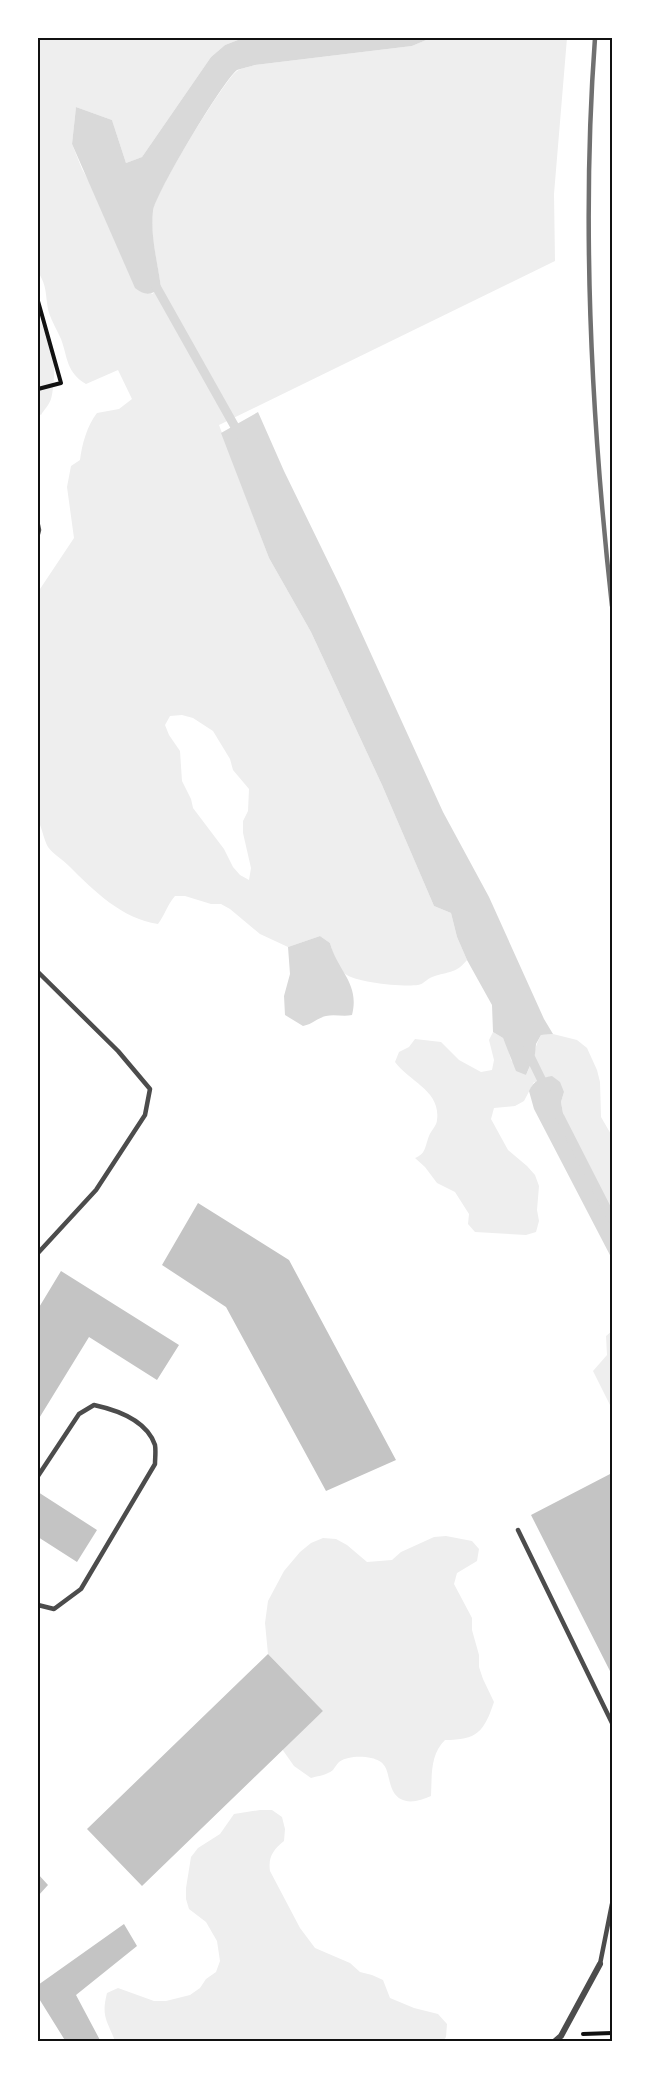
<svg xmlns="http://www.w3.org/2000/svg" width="650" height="2079" font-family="'Work Sans',sans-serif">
	<rect width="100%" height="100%" fill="#fff"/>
	<!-- green -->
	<path fill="#eee" fill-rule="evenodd" d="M38 38H243L225 45 211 57 142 157 126 163 112 120 76 107 72 144 82 169 152 294 161 288C158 263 149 235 153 210 155 193 224 80 237 71 241 68 250 67 255 65L412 46 431 38H567L554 194 555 261 219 425 269 558 311 632 382 785 434 906 451 913 457 937 467 960C455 975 446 971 430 978 425 981 423 984 418 985 403 987 355 983 344 973 336 965 333 953 330 943L320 936 288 947 260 934 230 909 221 904H211L185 896H175C167 905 165 915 158 924 122 919 93 890 69 866 62 859 53 854 48 847 44 840 43 832 40 825L38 824V592L74 538 67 487 71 466 80 460C82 444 87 426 97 413L119 409 132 399 118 370 86 384C66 372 68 358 61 339 57 330 52 322 49 313 45 297 48 287 38 272ZM182 715 193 718 213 731 230 759 233 770 249 789 248 811 243 821V833L251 868 249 880 240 875 233 867 224 849 193 808 191 799 182 781 180 751 169 735 165 725 170 716Z
		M38 312C41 326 47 335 52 347 56 357 54 390 51 399 49 405 44 410 41 415L38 413Z
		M493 1032 503 1038 508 1049 511 1060 526 1075C533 1062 534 1047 541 1035L553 1034 577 1040 587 1048 597 1070 600 1082 601 1117 612 1136V1223L568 1141 561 1102 564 1092 534 1082 524 1101 515 1106 494 1108 491 1119 508 1150 527 1166 535 1175 539 1186 537 1210 539 1221 536 1232 526 1235 475 1232 468 1224 469 1214 455 1192 437 1183 425 1167 415 1158C426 1154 425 1146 429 1136 431 1131 437 1125 437 1120 441 1091 410 1082 395 1062L399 1052 409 1047 415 1039 441 1042 459 1060 481 1072 492 1070 494 1060 489 1040Z
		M612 1331V1330V1409L593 1371 607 1355 606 1336Z
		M446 1536 472 1541 479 1549 477 1561 457 1573 454 1584 472 1618V1630L479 1655V1667L483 1679 494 1702C484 1732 477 1740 445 1740 430 1755 432 1775 431 1796 418 1802 401 1806 393 1791 386 1777 391 1762 371 1758 362 1756 347 1756 339 1762 337 1764 335 1767 333 1770 327 1775 318 1776 311 1778L294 1766 282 1749 323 1711 268 1654 265 1623 268 1601 284 1571 300 1552 311 1543 323 1538 336 1539 347 1545 367 1562 392 1560 401 1552 434 1537Z
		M260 1810H272L282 1817 285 1829 284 1841C273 1850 268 1857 270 1871L300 1928 315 1948 350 1963 360 1972 372 1975 383 1980 390 1998 414 2008 438 2014 447 2024 446 2037 443 2041H115C107 2020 101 2017 107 1993L118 1988 154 2001H166L190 1995 200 1988 206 1979 216 1972 220 1961 217 1941 206 1922 189 1909 186 1899V1888L191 1857 198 1848 220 1834 234 1814Z"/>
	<!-- water -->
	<path fill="#d9d9d9" d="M243 38H431L412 46 255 65C250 67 242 68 237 70 224 79 155 194 153 211 150 237 158 263 161 288 151 295 145 296 135 288L72 144 76 107 112 120 126 163 142 157 211 57 225 45Z
		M258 412 284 471 341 588 443 812 489 897 544 1019 553 1034 541 1035 536 1044 535 1054 526 1075 516 1071 503 1038 493 1032 492 1005 467 960 457 937 451 913 434 906 382 785 311 632 269 558 221 433Z
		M320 936 330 943C338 972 360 983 352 1015 343 1017 335 1014 326 1016 317 1018 313 1024 303 1026L285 1015 284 996 290 974 288 947Z
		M552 1076 560 1082 564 1092 561 1102 568 1141 612 1223V1259L534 1109 529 1091C534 1080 541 1078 552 1076Z"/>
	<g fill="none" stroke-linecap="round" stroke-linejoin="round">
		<!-- stream -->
		<path stroke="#d9d9d9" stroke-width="9" d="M153 281 239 434
			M527 1050 546 1089
			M560 1117 612 1219"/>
	</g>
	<!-- building -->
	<path fill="#c4c4c4" d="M198 1203 289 1260 396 1460 326 1491 226 1307 162 1265Z
		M61 1271 179 1345 157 1380 89 1337 38 1420V1309Z
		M612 1473V1675L531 1515Z
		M38 1492 97 1530 77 1562 38 1537Z
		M268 1654 323 1711 142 1886 87 1829Z
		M38 1874 48 1885 38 1896Z
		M124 1924 137 1946 76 1995 101 2042H66L38 1997V1985Z"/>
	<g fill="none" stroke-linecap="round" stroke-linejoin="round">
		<!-- path -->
		<path stroke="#111" stroke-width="4" d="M38 301 61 383 38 389
			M583 2034 612 2033"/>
		<!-- service -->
		<path stroke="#4c4c4c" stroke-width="4.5" d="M38 525 39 530 38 534
			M38 972 118 1051 150 1089 145 1115 96 1190 38 1253
			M518 1530 612 1723
			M38 1605 54 1609 81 1589 155 1464C155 1458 156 1451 155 1445 147 1421 117 1410 94 1405L79 1414 38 1476
			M600 1964 612 1904"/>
		<!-- minor -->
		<path stroke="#4c4c4c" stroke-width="6" d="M554 2042 561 2036 600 1964"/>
		<!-- rail -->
		<path stroke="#707070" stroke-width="4.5" d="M595 38C581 227 591 417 612 606"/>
	</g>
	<!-- border -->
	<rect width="650" height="2079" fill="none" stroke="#ffffff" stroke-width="78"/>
	<rect x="39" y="39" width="572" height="2001" fill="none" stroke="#111" stroke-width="2"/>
</svg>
